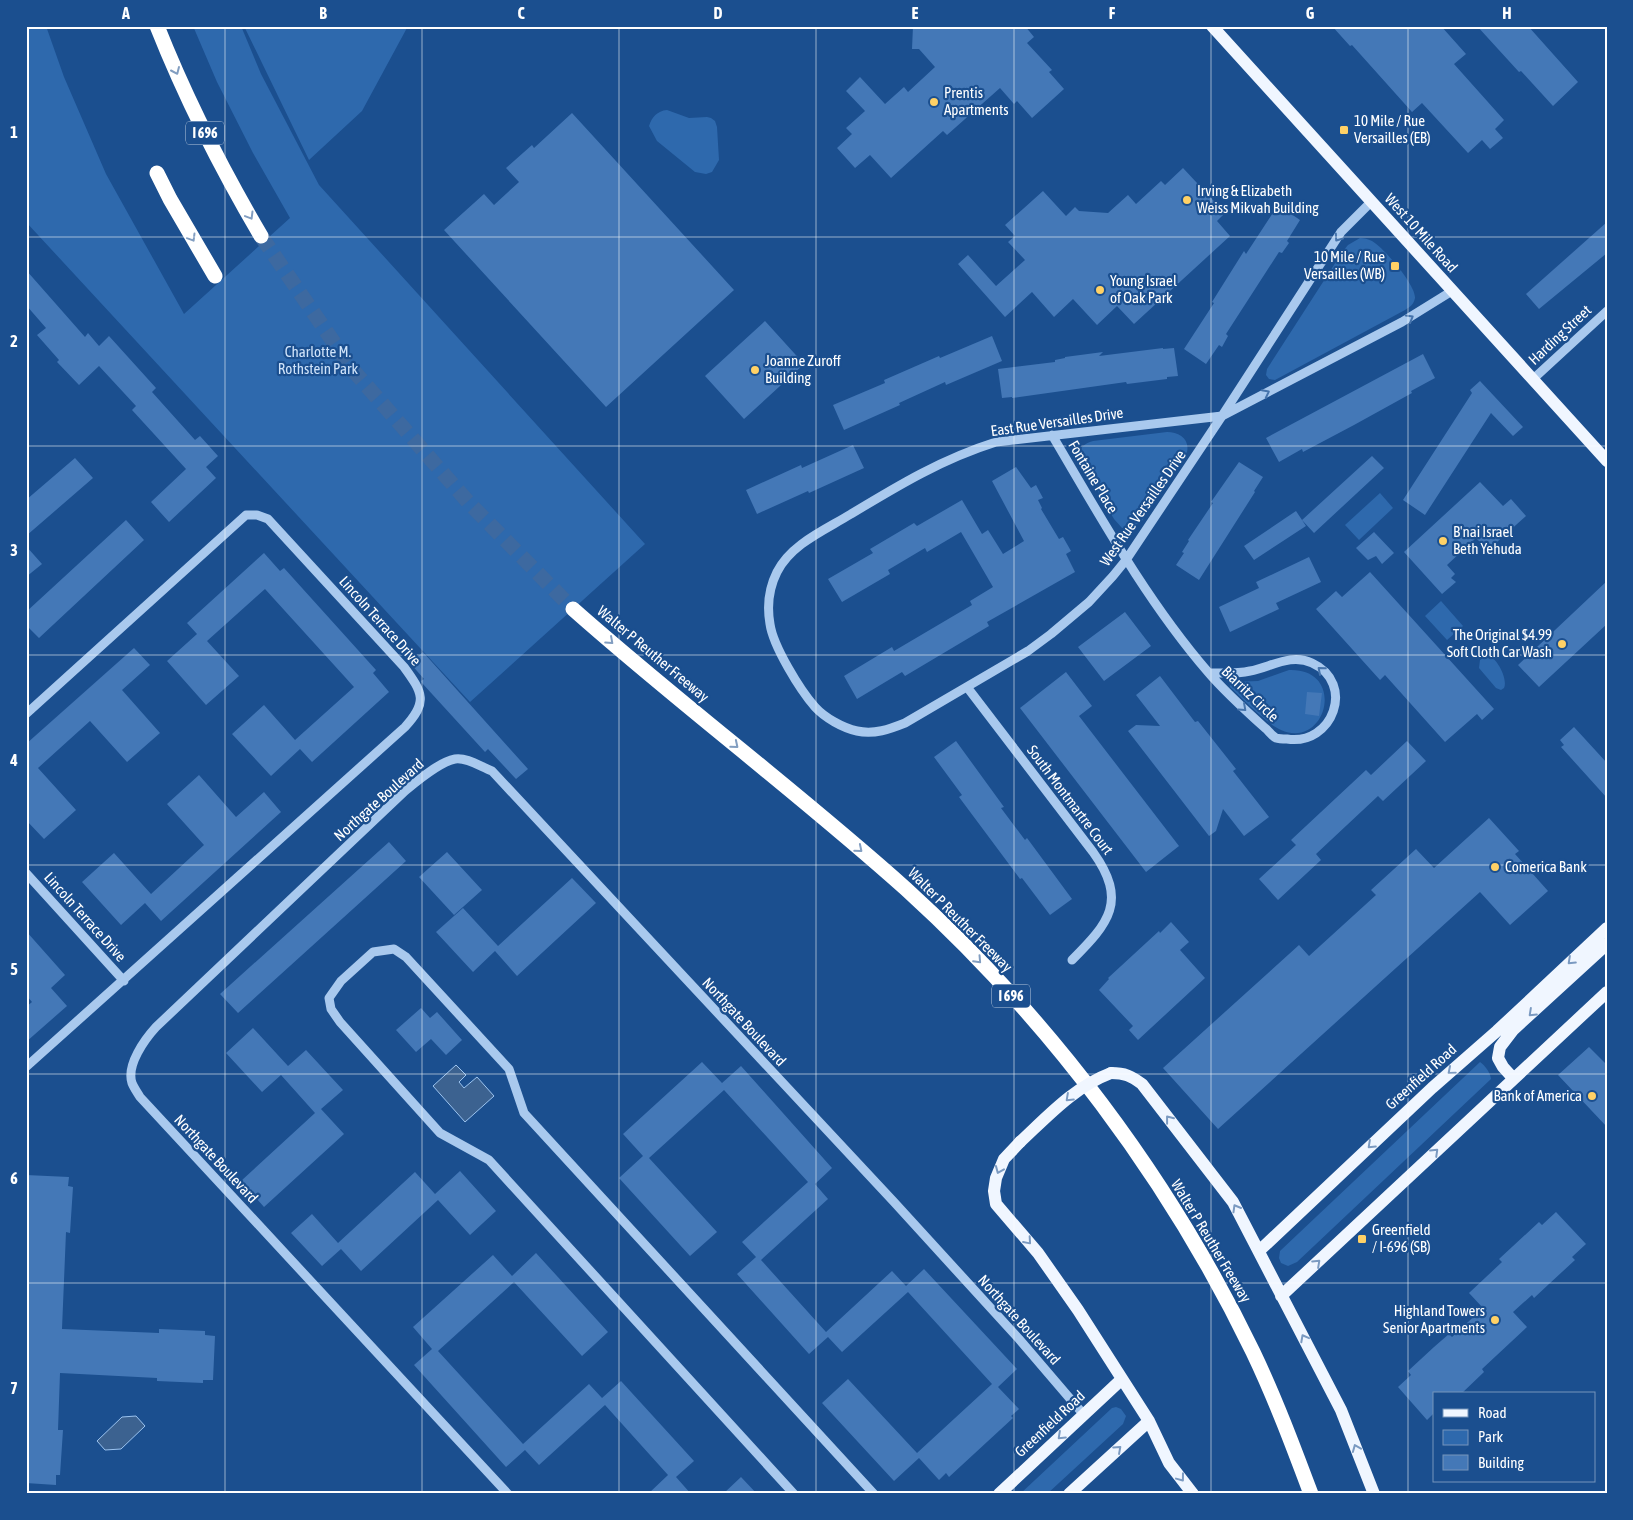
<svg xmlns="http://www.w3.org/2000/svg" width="1633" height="1520" font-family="'Asap Condensed',sans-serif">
	<rect width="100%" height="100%" fill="#1b4f8f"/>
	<!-- green -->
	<path fill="#2e69ad" d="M26 26H46L64 77 106 174 184 314 290 218 253 153 217 82 193 26H241L261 74 319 185 645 544 470 702 26 222Z
		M244 26H408L362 111 309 160Z
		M667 110 689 118 707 117 711 118 715 121 717 127 719 160 712 172 706 174 695 172 657 141 649 126C652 117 657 111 667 110Z
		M1360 238C1364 238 1368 239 1372 241 1383 247 1416 285 1415 298 1414 304 1410 307 1405 310L1275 380 1269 379 1266 375 1267 369 1343 251 1348 245Z
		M1167 432C1179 432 1190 439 1187 452L1142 521 1133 527 1122 528 1114 519 1082 464C1076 452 1080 445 1093 441Z
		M1380 493 1393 508 1359 540 1345 525Z
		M1441 601 1463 626 1447 640 1425 616Z
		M1489 656C1498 659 1508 680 1504 688L1501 690 1496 688 1479 668 1480 660 1485 656Z
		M1289 670C1347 668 1327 750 1281 730 1267 724 1242 698 1230 687V684L1232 682 1258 681Z
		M1480 1062C1485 1065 1491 1074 1491 1079L1297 1262 1288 1266 1281 1263 1279 1258 1280 1251Z
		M1116 1407 1121 1409 1126 1416 1123 1424 1047 1494H1020L1112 1408Z"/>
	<!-- water -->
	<path fill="#3c6290" stroke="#9cc4f0" d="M456 1065 466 1075 459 1082 464 1088 477 1077 494 1096 465 1122 433 1086Z
		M136 1416 145 1426 121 1449 105 1450 97 1441 122 1417Z"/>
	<!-- building -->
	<path fill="#4478b7" d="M913 26H1025L1034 37 1027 43 1052 70 1049 72 1064 89 1032 118 1017 101 1014 104 1000 88 947 135 943 131 891 178 870 155 855 168 837 148 852 134 846 128 865 111 846 91 860 77 885 104 904 87 908 92 935 67 919 49H912Z
		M1332 26H1441L1466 54 1454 64 1504 120 1495 129 1503 138 1490 149 1482 140 1468 153 1422 103 1412 112 1352 45 1350 46Z
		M1477 26H1528L1578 82 1553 106 1521 71 1519 72Z
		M572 113 734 290 606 407 444 230 484 194 494 205 519 182 506 168 532 145 534 148Z
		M1183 168 1225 213 1217 221 1230 236 1134 324 1117 306 1097 325 1073 299 1054 317 1032 292 1005 317 958 264 968 255 996 286 1025 260 1008 242 1015 236 1005 225 1043 191 1066 216 1075 207 1079 211 1108 213 1128 195 1136 204 1161 181 1165 185Z
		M1278 205 1300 220 1287 241 1289 243 1282 253 1279 252 1226 334 1228 336 1222 347 1219 345 1206 364 1184 349 1214 303 1212 302 1244 251 1246 254Z
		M1607 222V253L1539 309 1526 294Z
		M26 270 85 337 88 333 99 346 109 336 156 388 152 392 195 440 200 436 218 456 206 467 216 478 169 522 151 502 186 469 132 410 136 406 99 366 79 385 57 362 59 360 37 335 46 328 26 305Z
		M765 321 804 364 744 419 705 376Z
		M992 336 1002 361 946 385 945 382 899 403 900 405 844 430 833 405 885 383 884 380 939 356 940 358Z
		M1163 348V349L1174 348 1178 376 1167 377V379L1127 384 1126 382 1012 398V397L1002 398 998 369 1055 362V360L1065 358V357L1103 352 1099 356Z
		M1423 354 1435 378 1411 391 1412 393 1354 425 1303 452 1302 449 1279 462 1266 438Z
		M1480 381 1523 427 1513 436 1491 413 1425 515 1403 500 1472 393 1470 390Z
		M853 445 864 468 809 493 808 491 757 514 746 490 801 465 802 468Z
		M1372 456 1384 468 1314 533 1302 520Z
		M75 458 93 478 26 536V500Z
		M1239 462 1263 477 1254 491 1255 492 1199 580 1176 565 1184 553 1182 552 1189 541 1188 540 1213 503 1211 502Z
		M1016 467 1031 488 1036 485 1043 498 1038 500 1042 508 1041 509 1059 539 1063 537 1071 551 1066 554 1075 572 987 622 989 626 905 676 902 672 857 699 844 676 892 647 894 651 972 605 970 601 993 587 961 532 927 552 925 548 888 570 890 574 842 602 828 579 873 553 870 549 914 523 917 526 962 500 982 534 988 530 1003 554 1024 541 992 481Z
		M1480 482 1503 506 1511 499 1526 516 1488 550 1476 538 1447 565 1455 574 1451 578 1456 582 1442 594 1404 552Z
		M1296 511 1306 526 1254 560 1244 546Z
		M126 520 144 540 39 638 26 625V612Z
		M1374 532 1394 553 1382 564 1376 556 1368 560 1356 548Z
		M26 546 42 564 26 577Z
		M264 553 280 571 284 568 376 670 373 673 389 692 312 762 300 749 271 776 232 734 264 705 295 740 354 687 265 589 207 641 239 676 206 705 167 661 197 634 187 623Z
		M1309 557 1321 582 1276 603 1279 609 1230 632 1219 607 1259 588 1256 582Z
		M1370 572 1494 709 1482 720 1477 714 1445 742 1385 675 1380 680 1316 609 1336 591 1342 597Z
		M1607 581V624L1539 687 1518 665Z
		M1125 612 1151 646 1104 681 1078 647Z
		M134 648 150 665 122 690 160 733 127 762 90 721 38 768 76 810 44 839 26 820V744Z
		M423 652 528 769 516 779 488 749 485 752 422 683 421 681 424 679 410 663Z
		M1066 672 1092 706 1079 716 1179 846 1146 872 1020 708Z
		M1160 676 1195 722 1198 721 1236 769 1233 771 1269 817 1244 836 1223 809 1216 831 1209 836 1128 731 1136 725 1160 726 1136 695Z
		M1307 692 1322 693 1319 716 1305 714Z
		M1574 727 1607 763V798L1561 747 1564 745 1560 740Z
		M956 741 1004 807 1001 808 1025 840 1027 838 1072 899 1050 915 1022 878 1020 879 959 797 962 795 934 757Z
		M1407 741 1426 761 1383 801 1378 796 1316 854 1321 860 1278 900 1259 879 1296 845 1291 840 1366 770 1371 775Z
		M199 775 236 817 264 792 281 812 161 921 145 903 121 925 82 882 114 853 151 894 204 845 167 804Z
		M1489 818 1519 851 1515 854 1548 891 1510 925 1480 892 1218 1129 1163 1068 1299 945 1309 956 1376 895 1371 890 1416 849 1434 868Z
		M389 842 406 861 238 1013 220 994Z
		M447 852 482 890 454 915 419 877Z
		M572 878 596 903 517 976 495 951 473 972 436 932 463 908 498 946Z
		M1171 922 1189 942 1180 950 1205 978 1138 1040 1129 1030 1133 1026 1099 990 1109 979 1108 978 1159 931 1160 933Z
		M26 931 65 975 51 988 67 1006 26 1042V1007L32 1002 26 995Z
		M421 1008 430 1018 437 1012 462 1040 446 1055 431 1039 416 1052 396 1030Z
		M253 1028 288 1066 306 1050 343 1090 321 1109 344 1134 264 1207 241 1181 315 1113 281 1075 262 1092 226 1053Z
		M1589 1047 1607 1065V1127L1558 1075Z
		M702 1062 722 1083 741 1066 832 1168 815 1184 828 1199 761 1260 826 1332 892 1271 906 1286 924 1269 1017 1369 998 1387 1019 1409 1011 1416 1013 1418 949 1477 946 1473 939 1480 919 1458 894 1481 822 1403 848 1379 917 1453 992 1384 908 1292 842 1352 828 1337 809 1354 737 1274 756 1257 742 1242 808 1182 724 1090 649 1158 717 1232 690 1256 619 1178 643 1156 623 1134Z
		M460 1171 496 1211 470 1235 438 1200 361 1271 341 1249 322 1266 291 1233 312 1214 338 1243 415 1172 435 1194Z
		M26 1175 69 1177 68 1186 73 1187 70 1233 66 1232 62 1329 159 1333V1329L205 1331V1335L215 1336 213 1380H203V1383L157 1381V1378L60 1373 58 1430H63L60 1475H56V1485L26 1483Z
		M1556 1212 1586 1244 1572 1257 1575 1260 1549 1284 1534 1298 1532 1295 1513 1312 1527 1327 1482 1369 1484 1372 1461 1394H1434V1413L1427 1420 1398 1387 1411 1375 1408 1371 1434 1347 1449 1334 1452 1337 1483 1308 1469 1293 1502 1262 1499 1259 1539 1222 1542 1225Z
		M536 1253 608 1332 582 1356 514 1282 438 1351 523 1444 589 1384 602 1398 621 1381 694 1461 676 1477 691 1494H648L668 1475 605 1405 539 1465 525 1450 506 1467 414 1365 432 1349 413 1327 493 1255 512 1276Z
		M741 1477 757 1494H723Z"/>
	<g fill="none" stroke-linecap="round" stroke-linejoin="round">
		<!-- highway-tunnel -->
		<path stroke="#3d69a0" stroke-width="15" stroke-dasharray="15 8" stroke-linecap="butt" d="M261 236 352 369 469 503 573 609"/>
		<!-- minor -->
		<path stroke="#a9c9ee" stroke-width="9" d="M1371 202 1341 232 1222 416 1126 560 1113 576 1089 602 1051 634 1028 651 905 723C890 729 874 735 857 731 843 728 825 718 815 707 800 690 773 646 770 624 767 607 769 588 777 572 791 544 825 530 851 514 899 485 942 459 996 442L1222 416 1402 322 1452 291
			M1532 380 1607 311
			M1052 435C1100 516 1146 600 1208 672 1225 692 1245 710 1265 728 1268 730 1272 736 1276 738 1279 739 1284 739 1287 739 1333 746 1356 683 1312 663 1291 653 1271 667 1250 671 1237 674 1222 673 1209 673
			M967 687 1093 852C1128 901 1109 923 1072 960
			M26 714 246 515H257L268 519 404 667C423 693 428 702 405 727L26 1067
			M26 873 124 981
			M508 1494 140 1097C137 1092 134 1088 132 1083 126 1065 145 1039 156 1027L405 791C417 781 439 762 455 759 467 757 481 767 492 771L894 1202 1019 1339 1084 1415
			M794 1494 489 1160 440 1133 340 1022 331 1009 329 998 341 981 373 952 394 949 406 957 509 1069 524 1113 874 1494"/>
		<!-- major -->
		<path stroke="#f0f6ff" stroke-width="12" d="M1212 26 1607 461
			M1111 1073C1125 1073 1131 1076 1142 1084L1233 1202 1341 1410 1374 1494
			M1513 1078 1503 1067 1498 1058 1500 1047 1513 1030 1607 944
			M1020 1142 1004 1159 996 1178 994 1191 996 1204 1038 1253 1078 1310 1149 1421 1169 1463 1193 1494
			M1259 1251 1432 1088 1497 1031 1607 928
			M1281 1296 1607 992
			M999 1494 1122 1379
			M1069 1494 1149 1421"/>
		<!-- highway -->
		<path stroke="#fff" stroke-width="15" d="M157 26C186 99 221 168 261 236
			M157 173 170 199 215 276
			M573 609C681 705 798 792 906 889 1049 1019 1169 1178 1253 1352 1275 1398 1293 1446 1311 1494"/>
		<!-- major-bridge -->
		<path stroke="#f0f6ff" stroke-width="12" d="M1020 1142C1048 1116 1074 1087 1111 1073"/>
	</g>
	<!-- one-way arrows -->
	<defs><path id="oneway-chevron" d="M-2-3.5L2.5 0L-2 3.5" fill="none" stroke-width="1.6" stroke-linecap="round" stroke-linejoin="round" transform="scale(1.25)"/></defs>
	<g stroke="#829ec1">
		<use href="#oneway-chevron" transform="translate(176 71) rotate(66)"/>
		<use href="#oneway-chevron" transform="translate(250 216) rotate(59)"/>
		<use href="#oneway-chevron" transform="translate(192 238) rotate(59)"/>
		<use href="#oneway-chevron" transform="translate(610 641) rotate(42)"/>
		<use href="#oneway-chevron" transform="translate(735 745) rotate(40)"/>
		<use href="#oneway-chevron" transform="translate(859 849) rotate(40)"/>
		<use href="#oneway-chevron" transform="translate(978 960) rotate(47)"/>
	</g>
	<g stroke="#4674ac">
		<use href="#oneway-chevron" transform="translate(1338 238) rotate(125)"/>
		<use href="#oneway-chevron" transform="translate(1410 318) rotate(-30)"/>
		<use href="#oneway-chevron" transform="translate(1266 393) rotate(-27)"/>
		<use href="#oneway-chevron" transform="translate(1321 670) rotate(-139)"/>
		<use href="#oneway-chevron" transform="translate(1243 708) rotate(42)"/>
	</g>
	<g stroke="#7b9ac1">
		<use href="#oneway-chevron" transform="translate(1571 961) rotate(137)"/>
		<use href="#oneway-chevron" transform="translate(1532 1013) rotate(137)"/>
		<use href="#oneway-chevron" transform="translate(1451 1071) rotate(139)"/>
		<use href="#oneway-chevron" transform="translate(1069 1098) rotate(137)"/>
		<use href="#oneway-chevron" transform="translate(1169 1119) rotate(-128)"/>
		<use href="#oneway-chevron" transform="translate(1371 1145) rotate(137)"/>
		<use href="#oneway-chevron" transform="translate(1435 1152) rotate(-44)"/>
		<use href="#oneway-chevron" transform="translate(999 1170) rotate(113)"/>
		<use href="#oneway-chevron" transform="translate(1236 1208) rotate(-120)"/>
		<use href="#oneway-chevron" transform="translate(1028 1241) rotate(49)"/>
		<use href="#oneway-chevron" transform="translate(1317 1263) rotate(-43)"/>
		<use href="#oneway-chevron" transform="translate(1304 1338) rotate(-118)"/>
		<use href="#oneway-chevron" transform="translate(1061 1436) rotate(137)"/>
		<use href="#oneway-chevron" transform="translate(1356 1448) rotate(-112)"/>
		<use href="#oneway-chevron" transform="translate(1118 1449) rotate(-42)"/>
		<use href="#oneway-chevron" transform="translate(1181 1478) rotate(53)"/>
	</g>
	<!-- grid -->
	<path fill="none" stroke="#fff" stroke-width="1" stroke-opacity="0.55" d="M225 26V1494M422 26V1494M619 26V1494M816 26V1494M1014 26V1494M1211 26V1494M1408 26V1494M26 237H1607M26 446H1607M26 655H1607M26 865H1607M26 1074H1607M26 1283H1607"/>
	<!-- markers -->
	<g fill="#ffd166" stroke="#1b4f8f" stroke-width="2">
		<circle cx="934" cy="102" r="5"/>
		<rect x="1339" y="125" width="10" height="10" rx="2.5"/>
		<circle cx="1187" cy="200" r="5"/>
		<rect x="1390" y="261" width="10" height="10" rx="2.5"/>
		<circle cx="1100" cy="290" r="5"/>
		<circle cx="755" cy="370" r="5"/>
		<circle cx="1443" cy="541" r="5"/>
		<circle cx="1562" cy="644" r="5"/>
		<circle cx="1495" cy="867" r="5"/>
		<circle cx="1592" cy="1096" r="5"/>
		<rect x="1357" y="1234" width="10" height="10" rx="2.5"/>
		<circle cx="1495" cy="1320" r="5"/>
	</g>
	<g text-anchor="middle" stroke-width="4.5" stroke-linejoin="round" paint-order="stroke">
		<!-- shield labels -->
		<g fill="#1b4f8f" stroke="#bbcadd" stroke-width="1">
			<rect x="186" y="121.5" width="38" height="23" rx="4"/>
			<rect x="992" y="984.5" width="38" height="23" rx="4"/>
		</g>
		<g font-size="14" font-weight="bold" fill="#fff">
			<text x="205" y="138">I 696</text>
			<text x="1011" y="1001">I 696</text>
		</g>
		<!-- poi labels -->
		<g font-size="15" fill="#fff" stroke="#1b4f8f" text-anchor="start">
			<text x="944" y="98">Prentis<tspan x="944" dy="17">Apartments</tspan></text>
			<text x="1354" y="126">10 Mile / Rue<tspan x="1354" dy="17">Versailles (EB)</tspan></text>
			<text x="1197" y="196">Irving &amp; Elizabeth<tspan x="1197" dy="17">Weiss Mikvah Building</tspan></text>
			<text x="1385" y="262" text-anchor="end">10 Mile / Rue<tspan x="1385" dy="17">Versailles (WB)</tspan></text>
			<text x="1110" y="286">Young Israel<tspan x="1110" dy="17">of Oak Park</tspan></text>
			<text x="765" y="366">Joanne Zuroff<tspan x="765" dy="17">Building</tspan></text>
			<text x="1453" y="537">B'nai Israel<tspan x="1453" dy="17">Beth Yehuda</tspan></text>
			<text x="1552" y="640" text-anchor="end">The Original $4.99<tspan x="1552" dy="17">Soft Cloth Car Wash</tspan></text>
			<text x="1505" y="872">Comerica Bank</text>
			<text x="1582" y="1101" text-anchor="end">Bank of America</text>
			<text x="1372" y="1235">Greenfield<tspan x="1372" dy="17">/ I-696 (SB)</tspan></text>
			<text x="1485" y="1316" text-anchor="end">Highland Towers<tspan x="1485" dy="17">Senior Apartments</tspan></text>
		</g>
		<!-- street labels -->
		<g font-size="15" fill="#fff" stroke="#1b4f8f">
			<text transform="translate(1421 233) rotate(48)" y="5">West 10 Mile Road</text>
			<text transform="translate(1560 335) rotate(-43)" y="5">Harding Street</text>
			<text transform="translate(1057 422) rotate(-8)" y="5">East Rue Versailles Drive</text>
			<text transform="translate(1093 477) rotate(59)" y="5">Fontaine Place</text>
			<text transform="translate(1143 508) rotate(-55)" y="5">West Rue Versailles Drive</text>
			<text transform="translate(380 621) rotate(48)" y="5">Lincoln Terrace Drive</text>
			<text transform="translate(653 654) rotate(40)" y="5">Walter P Reuther Freeway</text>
			<text transform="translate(1250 694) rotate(44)" y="5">Biarritz Circle</text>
			<text transform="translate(379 800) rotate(-42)" y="5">Northgate Boulevard</text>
			<text transform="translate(1070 800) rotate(53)" y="5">South Montmartre Court</text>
			<text transform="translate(85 917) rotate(48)" y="5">Lincoln Terrace Drive</text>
			<text transform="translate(960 920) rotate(45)" y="5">Walter P Reuther Freeway</text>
			<text transform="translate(744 1022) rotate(47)" y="5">Northgate Boulevard</text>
			<text transform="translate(1421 1077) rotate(-42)" y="5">Greenfield Road</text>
			<text transform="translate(216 1159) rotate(47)" y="5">Northgate Boulevard</text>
			<text transform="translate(1211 1241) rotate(59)" y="5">Walter P Reuther Freeway</text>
			<text transform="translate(1019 1320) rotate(48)" y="5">Northgate Boulevard</text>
			<text transform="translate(1050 1424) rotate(-43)" y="5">Greenfield Road</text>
		</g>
		<!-- park labels -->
		<g font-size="15" fill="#cfe3fa" stroke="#1b4f8f">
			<text x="318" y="357">Charlotte M.<tspan x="318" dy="17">Rothstein Park</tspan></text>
		</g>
	</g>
	<!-- border -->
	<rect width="1633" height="1520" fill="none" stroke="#1b4f8f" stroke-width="55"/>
	<!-- legend -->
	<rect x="1433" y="1392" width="162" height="90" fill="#1b4f8f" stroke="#7695bc"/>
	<rect x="1443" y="1409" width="25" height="8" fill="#f0f6ff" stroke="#7695bc"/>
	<text x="1478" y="1418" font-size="15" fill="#ffffff">Road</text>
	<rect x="1443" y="1430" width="25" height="15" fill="#2e69ad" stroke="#7695bc"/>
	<text x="1478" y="1442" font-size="15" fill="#ffffff">Park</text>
	<rect x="1443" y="1455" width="25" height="15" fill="#4478b7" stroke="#7695bc"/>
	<text x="1478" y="1468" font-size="15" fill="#ffffff">Building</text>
	<rect x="28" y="28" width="1578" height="1464" fill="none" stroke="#fff" stroke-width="2"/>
	<g font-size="16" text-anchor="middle" font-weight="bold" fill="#fff">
		<text x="126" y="19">A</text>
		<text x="323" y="19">B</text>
		<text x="521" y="19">C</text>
		<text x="718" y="19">D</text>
		<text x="915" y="19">E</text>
		<text x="1112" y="19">F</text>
		<text x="1310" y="19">G</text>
		<text x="1507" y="19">H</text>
		<text x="14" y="138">1</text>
		<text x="14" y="347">2</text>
		<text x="14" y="556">3</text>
		<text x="14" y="766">4</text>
		<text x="14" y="975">5</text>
		<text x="14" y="1184">6</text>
		<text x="14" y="1394">7</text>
	</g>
</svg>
